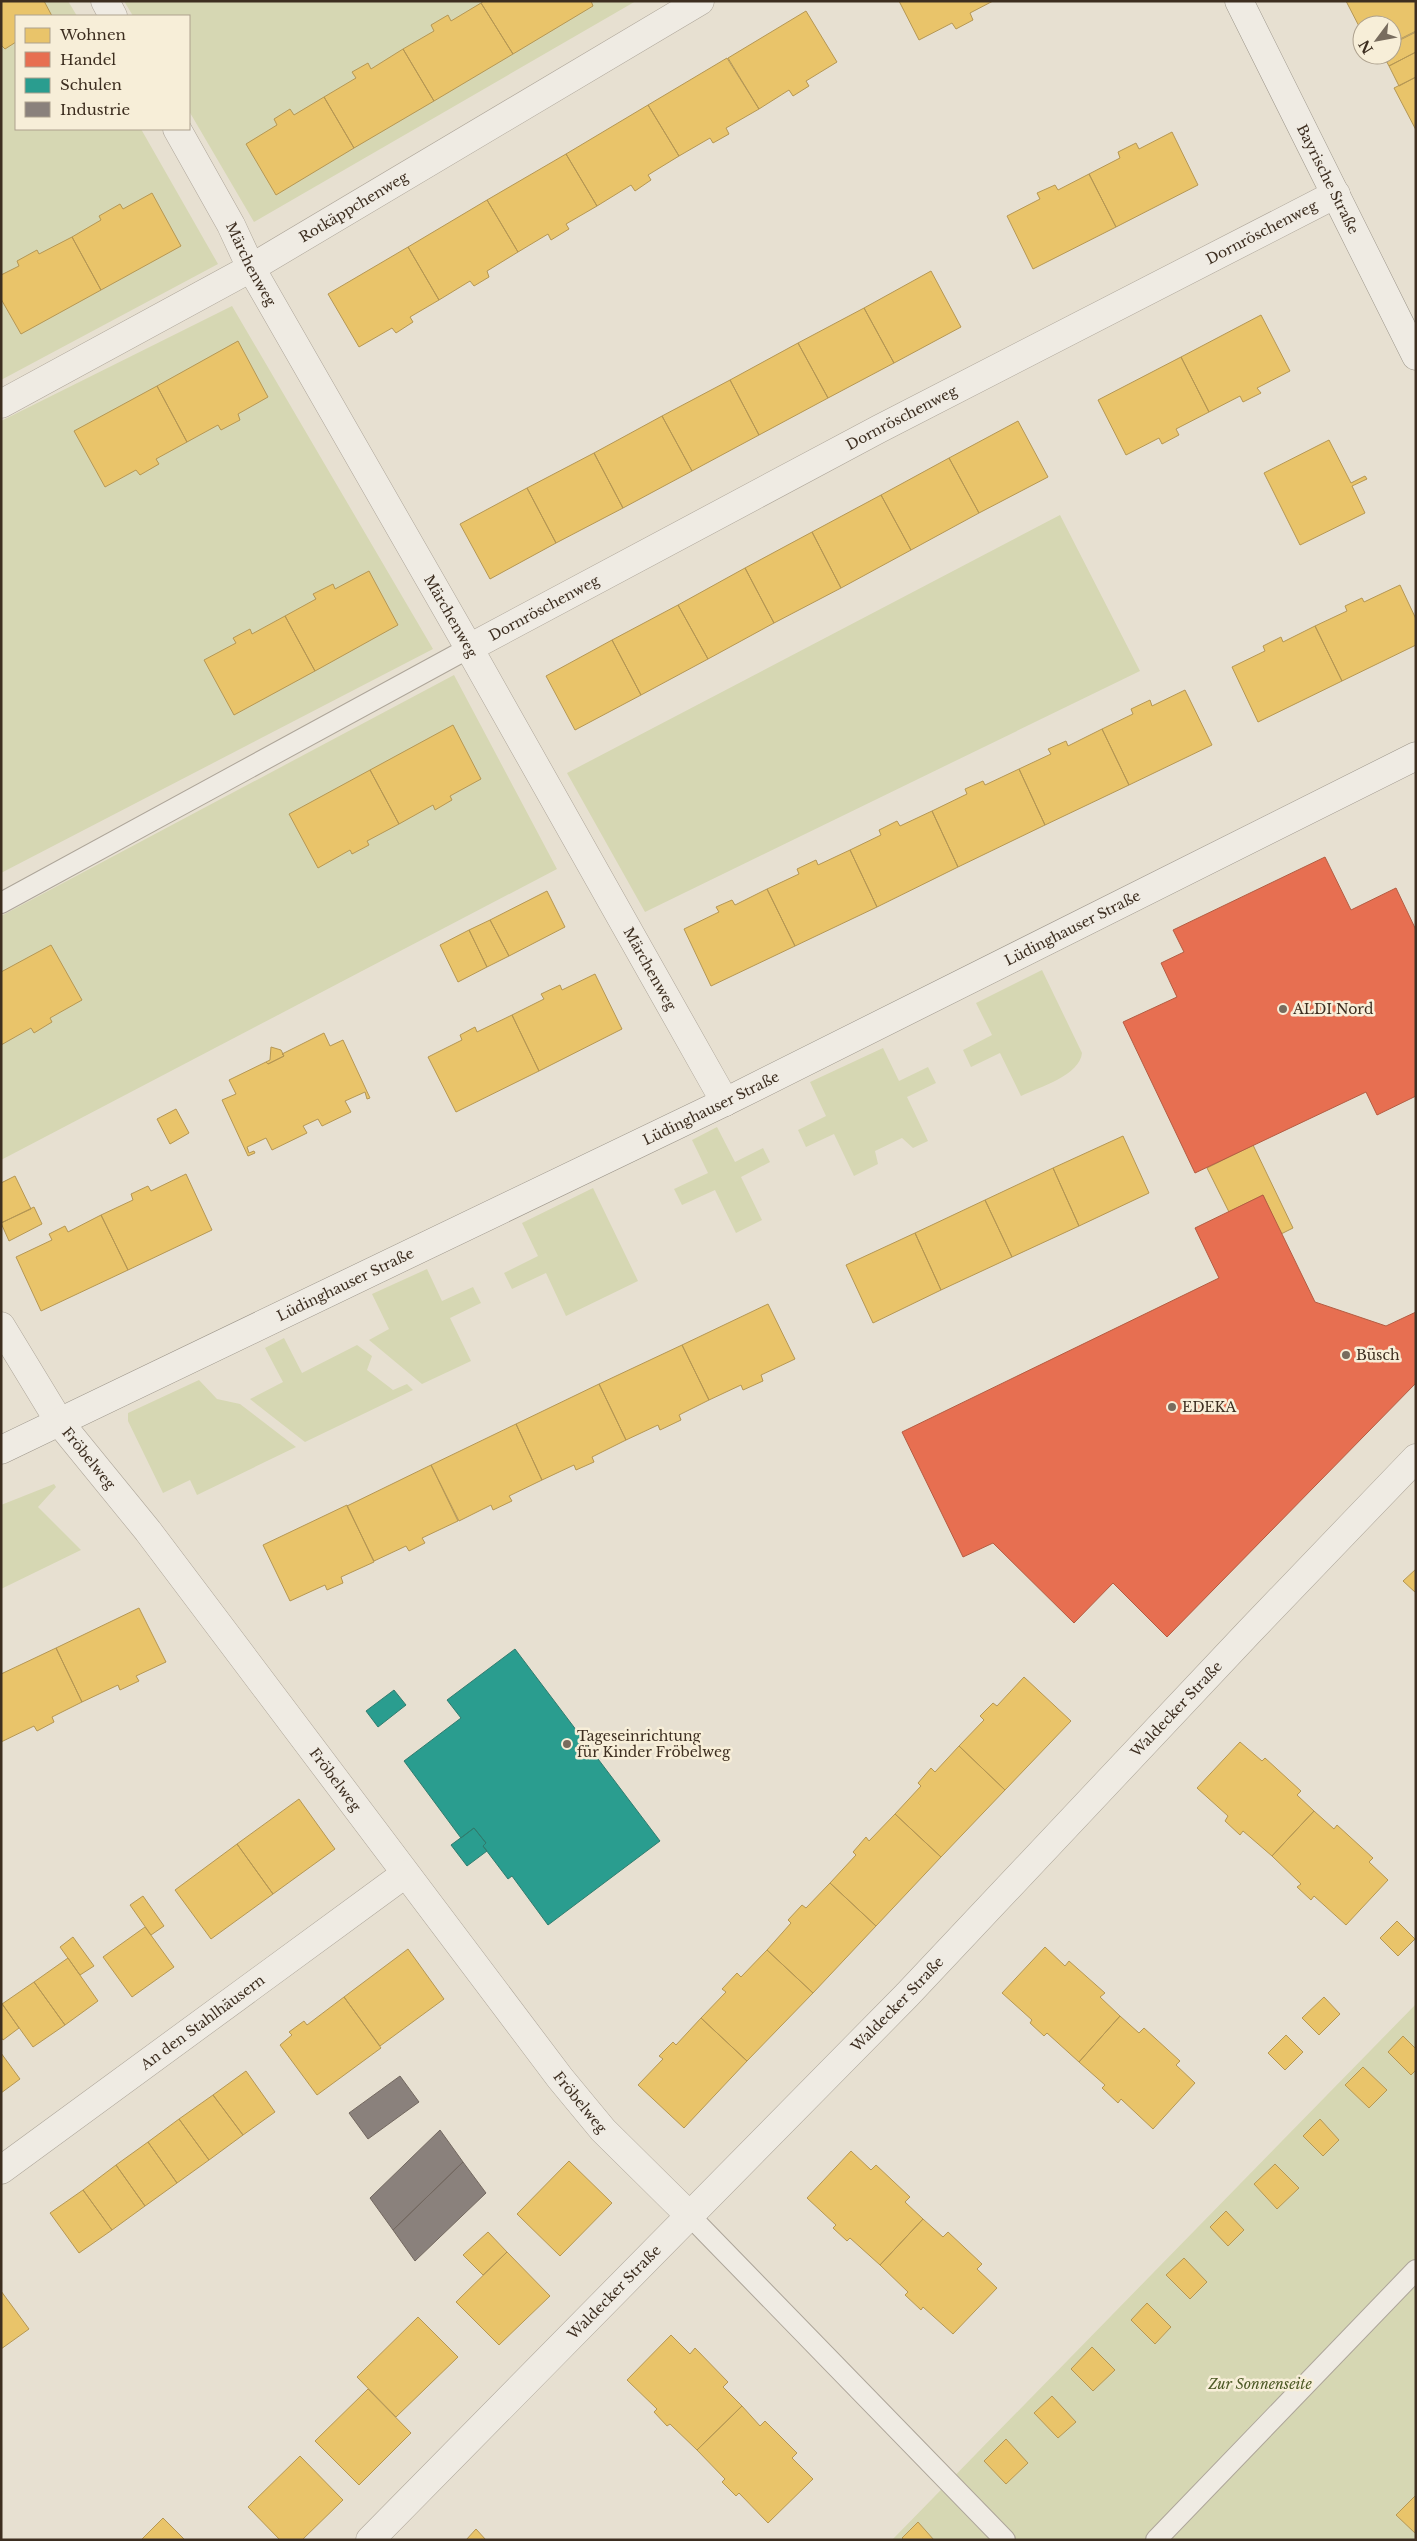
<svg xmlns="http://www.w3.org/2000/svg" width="1417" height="2541" font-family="'Libre Baskerville',serif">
	<rect width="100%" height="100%" fill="#e7e0d1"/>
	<!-- green -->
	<path fill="#d6d7b3" d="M1 1H68L77 16H16V129H141L218 264 1 380Z
		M124 1H636L254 222 189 111V16H133Z
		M232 306 433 649 1 873V421Z
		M1060 515 1140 671 645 912 567 773Z
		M454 675 557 869 1 1160V916Z
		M1042 970 1082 1053C1080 1075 1040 1087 1021 1096L1000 1053 971 1067 963 1050 992 1035 976 1003Z
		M883 1048 899 1081 928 1067 936 1083 907 1097 928 1141 913 1148 902 1138 875 1151 878 1164 854 1176 834 1134 806 1147 798 1130 826 1116 810 1082Z
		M717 1127 735 1162 763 1148 770 1162 741 1177 762 1220 736 1233 715 1190 682 1205 674 1189 708 1173 692 1140Z
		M593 1188 638 1281 566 1316 546 1273 512 1289 504 1273 538 1256 522 1223Z
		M427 1269 442 1301 473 1287 481 1303 450 1318 471 1361 422 1384 369 1340 389 1329 372 1294Z
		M284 1338 302 1373 357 1345 372 1356 367 1370 393 1390 407 1384 413 1390 305 1442 250 1399 283 1382 265 1348Z
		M199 1380 217 1399 240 1404 296 1447 197 1495 190 1480 163 1493 128 1421V1413Z
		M54 1484 56 1487 38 1507 81 1550 1 1589V1505Z
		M1416 2004V2540H892Z"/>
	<!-- homes -->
	<path fill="#e9c46a" stroke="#b59754" d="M1 1H44L52 16H16V42L5 49 1 45Z
		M484 1H591L593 6 513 54 481 3Z
		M899 1H993L970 13 973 20 956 29 952 23 919 40Z
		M1346 1H1416V31L1392 43V25H1362V32Z
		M481 3 513 54 434 101 403 49 434 31 431 25 448 15 451 21Z
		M806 11 837 62 806 81 809 86 793 96 789 90 759 109 728 58Z
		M1416 32V52L1389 66 1383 55H1392V44Z
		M403 49 434 101 354 148 324 97 356 78 352 72 368 63 371 69Z
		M1416 52V77L1399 86 1389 66Z
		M727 58 759 109 726 128 729 134 713 143 710 138 679 156 648 105Z
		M1416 77V130L1394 88Z
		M324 97 354 148 276 195 246 144 277 125 274 119 290 109 294 115Z
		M648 105 679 156 648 175 651 180 635 191 631 185 597 206 566 154Z
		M1172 132 1198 185 1116 227 1089 174 1120 158 1118 152 1136 143 1139 149Z
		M566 154 597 206 566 224 569 229 551 240 548 234 518 252 487 200Z
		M1089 174 1116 227 1033 269 1007 216 1040 199 1037 193 1055 185 1058 190Z
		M152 193 181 246 101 290 72 237 101 220 99 216 120 204 123 209Z
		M487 200 518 252 487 271 489 277 474 286 470 281 439 300 408 247Z
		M72 237 101 290 21 334 1 299V275L19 266 17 261 37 250 39 254Z
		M408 247 439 300 410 317 413 322 396 333 392 328 359 347 328 294Z
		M931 271 961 327 894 363 864 308Z
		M864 308 894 363 828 398 798 343Z
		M1261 315 1290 371 1257 388 1261 393 1243 402 1240 396 1209 412 1181 357Z
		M238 341 268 397 238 414 240 420 221 430 218 425 187 442 157 386Z
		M798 343 828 398 759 435 730 380Z
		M1181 357 1209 412 1176 429 1179 435 1162 444 1159 438 1126 455 1098 400Z
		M730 380 759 435 692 471 662 416Z
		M157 386 187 442 156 459 159 464 140 475 136 470 105 487 74 431Z
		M662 416 692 471 623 508 594 453Z
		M1018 421 1048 477 979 513 949 458Z
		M1329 440 1351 483 1365 476 1367 479 1352 486 1365 513 1300 545 1264 473Z
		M594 453 623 508 556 543 527 488Z
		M949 458 979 513 911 550 881 495Z
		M527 488 556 543 490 579 460 524Z
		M881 495 911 550 841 588 812 532Z
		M812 532 841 588 774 623 745 568Z
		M745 568 774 623 708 659 678 605Z
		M369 571 398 625 315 671 285 616 316 599 313 594 333 584 335 589Z
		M1400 585 1416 619V645L1342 681 1315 626 1347 611 1345 606 1362 598 1364 602Z
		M678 605 708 659 641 695 612 640Z
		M285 616 315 671 234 715 204 660 236 643 233 638 250 629 252 634Z
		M1315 626 1342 681 1258 722 1232 667 1265 651 1263 646 1281 637 1283 642Z
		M612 640 641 695 575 730 546 676Z
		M1185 690 1212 745 1129 785 1102 729 1133 714 1131 709 1150 700 1152 706Z
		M453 725 481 779 450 796 452 800 435 810 433 805 399 824 370 770Z
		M1102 729 1129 785 1045 825 1019 769 1051 754 1048 749 1066 741 1068 746Z
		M1019 769 1045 825 958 867 932 811 967 794 965 789 983 781 985 785Z
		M370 770 399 824 367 841 369 845 352 854 350 850 318 868 289 814Z
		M932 811 958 867 877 907 850 850 881 835 879 830 897 821 900 826Z
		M850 850 877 907 795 946 767 889 799 874 797 869 816 860 818 865Z
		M767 889 795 946 711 986 684 929 719 912 716 907 732 900 735 905Z
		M547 891 565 927 509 956 490 920Z
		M490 920 509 956 487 967 469 930Z
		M469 930 487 967 458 982 440 945Z
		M51 945 82 1000 50 1018 52 1022 34 1033 31 1028 1 1045V972Z
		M595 974 622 1029 539 1071 512 1015 544 999 541 994 560 985 562 990Z
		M512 1015 539 1071 456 1112 428 1057 462 1040 460 1035 475 1027 477 1032Z
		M324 1033 330 1046 343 1040 370 1098 367 1099 365 1092 345 1101 351 1112 322 1126 318 1119 303 1126 307 1133 272 1150 266 1138 247 1147 249 1153 254 1151 255 1153 248 1156 222 1100 236 1094 229 1080 266 1062 268 1064 284 1056 282 1054Z
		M271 1047 281 1050 284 1056 268 1064 266 1062 270 1060Z
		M176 1109 189 1133 170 1144 157 1119Z
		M1123 1136 1149 1193 1079 1226 1053 1168Z
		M1253 1145 1293 1228 1281 1234 1263 1195 1229 1212 1207 1168Z
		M1053 1168 1079 1226 1012 1257 985 1200Z
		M186 1174 212 1230 128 1270 101 1215 133 1200 131 1194 148 1186 151 1191Z
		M15 1176 31 1209 1 1223V1183Z
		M985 1200 1012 1257 941 1290 915 1233Z
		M34 1207 42 1224 9 1241 1 1223Z
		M101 1215 128 1270 41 1311 16 1257 52 1240 49 1234 65 1226 68 1232Z
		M915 1233 941 1290 873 1323 846 1265Z
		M768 1304 795 1359 761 1375 763 1381 743 1390 741 1385 709 1400 682 1345Z
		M682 1345 709 1400 679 1415 681 1420 660 1430 658 1425 626 1440 599 1384Z
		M599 1384 626 1440 592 1457 594 1462 576 1470 574 1465 542 1480 516 1424Z
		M516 1424 542 1480 509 1496 512 1501 493 1510 491 1505 459 1521 431 1465Z
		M431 1465 458 1521 422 1538 425 1543 409 1551 406 1546 374 1561 347 1506Z
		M347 1505 374 1562 341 1577 343 1583 327 1590 325 1585 290 1601 263 1545Z
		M1416 1569V1593L1403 1581Z
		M139 1608 166 1662 136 1676 139 1681 120 1690 118 1685 82 1702 56 1648Z
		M56 1648 82 1702 52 1717 54 1722 37 1731 34 1726 1 1742V1674Z
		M1024 1677 1071 1721 1005 1790 959 1746 984 1720 980 1716 993 1703 997 1706Z
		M1240 1742 1262 1761 1265 1758 1301 1791 1297 1795 1314 1811 1272 1856 1243 1831 1240 1835 1225 1821 1228 1816 1197 1788Z
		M959 1746 1005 1790 941 1857 895 1814 921 1786 918 1783 931 1768 935 1772Z
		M299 1799 335 1849 273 1894 237 1844Z
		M1314 1811 1334 1829 1337 1825 1373 1858 1369 1862 1388 1880 1346 1925 1314 1896 1311 1900 1297 1887 1301 1884 1272 1856Z
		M895 1814 941 1857 876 1926 830 1883 856 1855 853 1852 866 1837 869 1841Z
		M237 1844 273 1894 211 1939 175 1890Z
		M830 1883 876 1926 813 1993 767 1950 791 1923 788 1920 802 1905 806 1908Z
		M143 1896 164 1926 151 1935 130 1905Z
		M1397 1921 1415 1939 1398 1956 1380 1938Z
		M145 1927 174 1967 132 1997 103 1957Z
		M73 1937 94 1966 80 1975 60 1947Z
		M1045 1947 1065 1966 1069 1961 1105 1993 1100 1997 1120 2016 1079 2062 1047 2033 1044 2036 1030 2023 1032 2020 1002 1993Z
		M408 1949 444 1999 380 2046 344 1997Z
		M767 1950 813 1993 747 2061 701 2018 726 1992 722 1989 737 1973 741 1977Z
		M68 1958 98 2001 65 2025 34 1982Z
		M34 1982 65 2025 33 2047 2 2004Z
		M344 1997 381 2048 317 2095 280 2045 292 2035 289 2032 304 2021 307 2025Z
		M1324 1997 1340 2014 1319 2035 1302 2018Z
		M1 2002 19 2028 3 2040 1 2037Z
		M1120 2016 1139 2033 1144 2028 1180 2061 1176 2065 1195 2083 1153 2129 1121 2099 1118 2103 1102 2088 1105 2085 1079 2062Z
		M701 2018 747 2061 684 2128 638 2085 663 2059 659 2056 673 2042 676 2045Z
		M1286 2035 1303 2052 1285 2070 1268 2053Z
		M1403 2036 1416 2049V2070L1411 2075 1388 2052Z
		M1 2053 20 2079 1 2093Z
		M1363 2067 1387 2090 1369 2108 1345 2085Z
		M246 2071 275 2112 243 2135 213 2095Z
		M213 2095 243 2135 209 2160 179 2119Z
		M179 2119 209 2160 177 2183 148 2142Z
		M1320 2119 1339 2140 1323 2156 1303 2136Z
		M148 2142 177 2183 145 2206 116 2165Z
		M851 2151 871 2170 876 2165 910 2197 905 2202 923 2219 880 2265 850 2238 847 2241 833 2228 836 2225 807 2198Z
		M569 2161 612 2203 560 2256 517 2214Z
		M1275 2164 1299 2188 1277 2209 1254 2184Z
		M116 2165 145 2206 112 2230 83 2190Z
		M83 2190 112 2230 79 2253 50 2213Z
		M1226 2211 1244 2230 1228 2246 1210 2227Z
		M923 2219 943 2237 948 2232 982 2264 977 2269 997 2288 953 2334 923 2307 921 2310 905 2295 908 2292 880 2265Z
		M488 2232 507 2252 483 2275 463 2255Z
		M507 2252 550 2296 499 2345 456 2302Z
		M1184 2258 1207 2282 1190 2299 1166 2275Z
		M1 2291 29 2329 1 2349Z
		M1147 2303 1171 2327 1155 2344 1131 2320Z
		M418 2317 458 2357 396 2417 357 2377Z
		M671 2335 690 2354 695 2348 728 2382 723 2387 742 2406 697 2450 670 2424 667 2426 654 2412 657 2409 627 2380Z
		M1092 2347 1115 2370 1093 2391 1071 2369Z
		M368 2389 411 2433 359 2485 315 2441Z
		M1052 2396 1076 2422 1058 2438 1034 2413Z
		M742 2406 760 2426 765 2421 797 2453 792 2458 813 2479 768 2523 739 2493 736 2496 722 2482 725 2479 697 2450Z
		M1006 2439 1028 2463 1006 2484 984 2461Z
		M300 2456 343 2500 302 2540H280L248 2507Z
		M1416 2495V2534L1396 2515Z
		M163 2518 185 2540H141Z
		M918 2522 934 2540H904L902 2538Z
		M476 2529 486 2540H466Z"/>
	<!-- shops -->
	<path fill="#e76f51" stroke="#b45c42" d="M1325 857 1351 910 1396 888 1416 930V1096L1377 1115 1366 1092 1195 1173 1123 1022 1177 997 1161 963 1184 952 1173 930Z
		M1263 1195 1315 1302 1386 1326 1416 1312V1383L1167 1637 1113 1583 1074 1623 993 1543 963 1557 902 1432 1219 1278 1195 1228Z"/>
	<!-- schools -->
	<path fill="#2a9d8f" stroke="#307c6e" d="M515 1649 660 1841 548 1925 512 1876 508 1879 483 1846 486 1843 474 1828 461 1838 404 1761 461 1718 447 1700Z
		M394 1690 406 1705 378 1727 366 1711Z
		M474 1828 486 1843 483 1846 487 1851 467 1866 451 1845Z"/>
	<!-- industry -->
	<path fill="#8a817c" stroke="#736860" d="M400 2076 419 2102 368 2139 349 2113Z
		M440 2130 463 2162 393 2230 370 2198Z
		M463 2162 486 2193 415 2261 393 2230Z"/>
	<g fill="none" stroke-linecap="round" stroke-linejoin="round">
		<!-- lane casing -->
		<g stroke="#ada599" stroke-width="22">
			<path id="lane" d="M1 903 469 648
				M690 2216 1005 2540
				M1156 2540 1416 2270"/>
		</g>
		<!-- street casing -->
		<g stroke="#ada599" stroke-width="29">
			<g id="street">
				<path d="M105 1 113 16"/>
				<path id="s1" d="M177 129 231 225 251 268 469 648 725 1102"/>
				<path id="s2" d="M1 404 251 268 700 1"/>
				<path id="s3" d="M469 648 879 429 1336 194"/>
				<path id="s4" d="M1 1326 60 1423 148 1531 560 2078 603 2130 690 2216"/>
				<path id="s5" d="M1 2170 405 1874"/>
				<path id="s6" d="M370 2540 907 1995 1249 1632 1416 1458"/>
			</g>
		</g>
		<!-- secondary casing -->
		<g stroke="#9c958a" stroke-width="29">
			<g id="secondary">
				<path id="s7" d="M1239 1 1416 356"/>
				<path id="s8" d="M1 1450 725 1102 1416 756"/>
			</g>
		</g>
		<!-- lane -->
		<use href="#lane" stroke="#efebe3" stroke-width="20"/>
		<!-- street -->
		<use href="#street" stroke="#efebe3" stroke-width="28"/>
		<!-- secondary -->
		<use href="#secondary" stroke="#efebe3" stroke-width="28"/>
	</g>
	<!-- markers -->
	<g fill="#786c5e" stroke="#f7eed8" stroke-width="2">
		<circle cx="1283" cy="1009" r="5"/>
		<circle cx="1346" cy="1355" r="5"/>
		<circle cx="1172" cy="1407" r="5"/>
		<circle cx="567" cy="1744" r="5"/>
	</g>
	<g text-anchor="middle" stroke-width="5" stroke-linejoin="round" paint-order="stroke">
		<!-- street labels -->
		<g font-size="14" fill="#3d2e20" stroke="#f7eed8">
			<text dy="5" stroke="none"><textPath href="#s7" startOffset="199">Bayrische Straße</textPath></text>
			<text dy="5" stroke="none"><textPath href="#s2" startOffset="404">Rotkäppchenweg</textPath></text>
			<text dy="5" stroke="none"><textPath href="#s3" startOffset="895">Dornröschenweg</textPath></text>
			<text dy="5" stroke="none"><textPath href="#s1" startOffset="154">Märchenweg</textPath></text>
			<text dy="5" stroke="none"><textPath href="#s3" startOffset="490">Dornröschenweg</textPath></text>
			<text dy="5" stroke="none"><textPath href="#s3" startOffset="85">Dornröschenweg</textPath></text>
			<text dy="5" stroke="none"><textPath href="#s1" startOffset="559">Märchenweg</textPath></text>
			<text dy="5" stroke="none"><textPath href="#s8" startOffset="1192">Lüdinghauser Straße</textPath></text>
			<text dy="5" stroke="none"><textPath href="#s1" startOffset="964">Märchenweg</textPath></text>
			<text dy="5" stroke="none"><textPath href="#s8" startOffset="788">Lüdinghauser Straße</textPath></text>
			<text dy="5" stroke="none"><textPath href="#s8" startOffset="382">Lüdinghauser Straße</textPath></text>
			<text dy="5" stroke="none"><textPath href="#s4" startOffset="159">Fröbelweg</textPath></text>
			<text dy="5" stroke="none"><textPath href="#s6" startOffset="1158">Waldecker Straße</textPath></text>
			<text dy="5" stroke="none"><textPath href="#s4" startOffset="564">Fröbelweg</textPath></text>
			<text dy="5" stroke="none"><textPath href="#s6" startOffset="752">Waldecker Straße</textPath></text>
			<text dy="5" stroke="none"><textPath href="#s5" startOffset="250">An den Stahlhäusern</textPath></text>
			<text dy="5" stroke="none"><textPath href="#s4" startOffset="969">Fröbelweg</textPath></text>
			<text dy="5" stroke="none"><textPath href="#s6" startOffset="348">Waldecker Straße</textPath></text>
		</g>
		<!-- poi labels -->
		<g font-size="14" fill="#3d2e20" stroke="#f7eed8" text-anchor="start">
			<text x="1293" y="1014">ALDI Nord</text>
			<text x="1356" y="1360">Büsch</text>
			<text x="1182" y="1412">EDEKA</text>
			<text x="577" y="1741">Tageseinrichtung<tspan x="577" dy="16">für Kinder Fröbelweg</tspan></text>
		</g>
		<!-- park labels -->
		<g font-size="14" font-style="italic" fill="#4d5a26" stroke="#f7eed8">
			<text x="1260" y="2389">Zur Sonnenseite</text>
		</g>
	</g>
	<!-- border -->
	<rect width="1417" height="2541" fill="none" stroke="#3d2e20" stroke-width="5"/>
	<!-- legend -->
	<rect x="15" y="15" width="175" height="115" fill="#f7eed8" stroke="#ada18e"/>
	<rect x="25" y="28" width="25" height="15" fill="#e9c46a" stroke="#ada18e"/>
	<text x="60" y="40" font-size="15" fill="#3d2e20">Wohnen</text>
	<rect x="25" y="52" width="25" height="15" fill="#e76f51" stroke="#ada18e"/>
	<text x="60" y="65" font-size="15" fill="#3d2e20">Handel</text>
	<rect x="25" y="78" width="25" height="15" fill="#2a9d8f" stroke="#ada18e"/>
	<text x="60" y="90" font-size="15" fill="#3d2e20">Schulen</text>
	<rect x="25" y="102" width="25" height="15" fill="#8a817c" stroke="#ada18e"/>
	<text x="60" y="115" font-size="15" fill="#3d2e20">Industrie</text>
	<!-- north arrow -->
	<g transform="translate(1377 40) rotate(238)"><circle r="24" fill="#f7eed8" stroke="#ada18e"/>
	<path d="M0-4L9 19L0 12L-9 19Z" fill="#786c5e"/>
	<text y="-8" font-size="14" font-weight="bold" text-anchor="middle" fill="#3d2e20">N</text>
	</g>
</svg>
